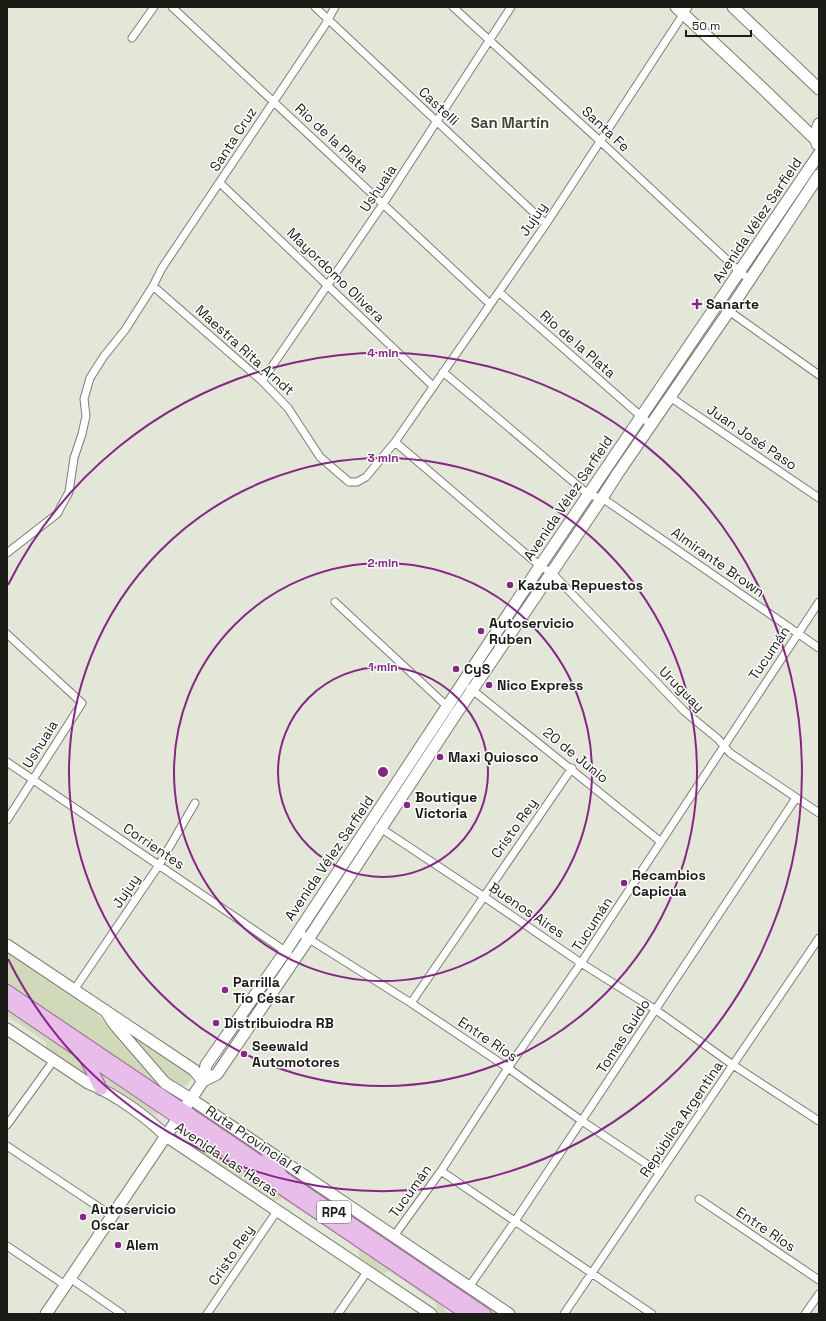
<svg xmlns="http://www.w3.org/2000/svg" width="826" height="1321" font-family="'Space Grotesk',sans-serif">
	<rect width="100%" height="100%" fill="#e3e7d7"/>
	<!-- green -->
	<path fill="#d0d9b8" d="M7 950 89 1005 163 1087V1090L7 987Z
		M7 1007 79 1055 92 1079 46 1050V1042L7 1016Z
		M128 1033 189 1074 193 1077 186 1086H180L167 1078Z
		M95 1068 158 1111V1114L154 1115 105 1082Z
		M207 1117 259 1149 268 1161 206 1120Z
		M195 1136 439 1299 448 1314H441L438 1312 436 1303 389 1271 383 1274 359 1258V1249L282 1198 275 1201 191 1145 189 1142 190 1138Z
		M280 1166 504 1314H492L291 1178Z"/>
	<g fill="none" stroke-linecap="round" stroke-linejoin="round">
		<!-- minor casing -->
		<g stroke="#7b7f71" stroke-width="9">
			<path id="minor" d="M172 7 490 304
				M315 7 546 224
				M453 7 600 141 740 272 750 280
				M132 38 154 7
				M220 183 433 386
				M153 286 262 381 288 408 320 457 349 482H357L366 477 395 442 540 566 552 573 684 711 718 739 730 753 819 813
				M499 292 651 425
				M729 311 819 375
				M443 372 589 495 602 498 608 502 819 648
				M262 381 383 204 511 7
				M670 397 819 498
				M395 442 546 224 688 7
				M7 553 57 514 69 492 74 458 82 434 86 416 84 399 90 378 104 356 125 330 153 286 162 268 325 25 335 7
				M335 602 449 708
				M7 634 82 703 7 820
				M470 688 661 842
				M7 762 288 953
				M379 827 483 896 581 963 656 1010 733 1065 819 1121
				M298 932 411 1003 508 1068 582 1121 660 1173
				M74 990 159 865 195 803
				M411 1003 572 768
				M7 1125 54 1060
				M7 1146 112 1216
				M441 1171 652 1314
				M699 1199 819 1280
				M394 1236 441 1171 508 1068 581 963 819 602
				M7 1246 65 1285
				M70 1278 122 1314
				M469 1287 515 1221 796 798
				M207 1314 277 1211
				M338 1314 367 1272
				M564 1314 819 938
				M805 1314 819 1294"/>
		</g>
		<!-- secondary casing -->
		<g stroke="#7b7f71" stroke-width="13">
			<path id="secondary" d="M676 7 759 85 816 140
				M733 7 819 89
				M817 144 816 132 819 124
				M7 945 194 1070 203 1081
				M105 1010 114 1024 165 1083 191 1099 509 1314
				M7 1029 88 1083C115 1094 146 1116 166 1136L431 1314
				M203 1081 217 1074 309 938 456 714 602 498 618 473 729 311 819 175
				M46 1314 203 1081 206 1065 285 952 540 566 819 154"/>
		</g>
		<!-- primary casing -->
		<g stroke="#976896" stroke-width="14">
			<path id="primary" d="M7 991 485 1314
				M7 1002 467 1314
				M84 1055 101 1089
				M266 1150 281 1175"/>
		</g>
		<!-- minor -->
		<use href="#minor" stroke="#fff" stroke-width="7"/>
		<!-- secondary -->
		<use href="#secondary" stroke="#fff" stroke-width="11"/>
		<!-- primary -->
		<use href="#primary" stroke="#e9bde9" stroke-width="12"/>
	</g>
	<!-- distance rings -->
	<g fill="none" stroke="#89248b" stroke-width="2">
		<circle cx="383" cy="772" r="105"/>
		<circle cx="383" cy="772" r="209"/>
		<circle cx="383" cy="772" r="314"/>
		<path d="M8 585A419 419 0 1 1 8 959"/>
	</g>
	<!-- markers -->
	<g fill="#89248b" stroke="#fff" stroke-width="1.5">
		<path d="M695 298h4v4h4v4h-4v4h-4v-4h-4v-4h4z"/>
		<circle cx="510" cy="585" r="4"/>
		<circle cx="481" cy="631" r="4"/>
		<circle cx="456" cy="669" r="4"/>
		<circle cx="489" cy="685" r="4"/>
		<circle cx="440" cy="757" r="4"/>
		<circle cx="407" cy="805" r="4"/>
		<circle cx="624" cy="883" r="4"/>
		<circle cx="225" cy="990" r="4"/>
		<circle cx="216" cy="1023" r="4"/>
		<circle cx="244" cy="1054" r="4"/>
		<circle cx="83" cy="1217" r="4"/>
		<circle cx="118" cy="1245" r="4"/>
	</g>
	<g text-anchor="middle" stroke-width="3" stroke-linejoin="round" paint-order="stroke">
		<!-- shield labels -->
		<rect fill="#fff" stroke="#5f605c" stroke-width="1" x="317" y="1201" width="34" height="22" rx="3"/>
		<g font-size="13" font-weight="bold" fill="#1a1c16">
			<text x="334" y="1217">RP4</text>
		</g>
		<!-- street labels -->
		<g font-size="14" fill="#1a1c16" stroke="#fff">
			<text transform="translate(439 106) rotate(43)" y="5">Castelli</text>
			<text transform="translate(606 129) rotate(43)" y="5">Santa Fe</text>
			<text transform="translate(332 138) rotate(43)" y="5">Rio de la Plata</text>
			<text transform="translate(233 139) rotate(-57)" y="5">Santa Cruz</text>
			<text transform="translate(378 188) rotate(-56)" y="5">Ushuaia</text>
			<text transform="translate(533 219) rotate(-56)" y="5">Jujuy</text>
			<text transform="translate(757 220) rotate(-56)" y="5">Avenida Vélez Sarfield</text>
			<text transform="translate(336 275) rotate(44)" y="5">Mayordomo Olivera</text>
			<text transform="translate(578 344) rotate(41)" y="5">Rio de la Plata</text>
			<text transform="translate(245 350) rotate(42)" y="5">Maestra Rita Arndt</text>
			<text transform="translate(752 437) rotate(34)" y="5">Juan José Paso</text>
			<text transform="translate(568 498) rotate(-56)" y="5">Avenida Vélez Sarfield</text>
			<text transform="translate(718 562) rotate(35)" y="5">Almirante Brown</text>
			<text transform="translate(769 653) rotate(-56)" y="5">Tucumán</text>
			<text transform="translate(682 689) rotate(45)" y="5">Uruguay</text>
			<text transform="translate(40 744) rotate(-58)" y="5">Ushuaia</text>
			<text transform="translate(576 755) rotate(39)" y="5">20 de Junio</text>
			<text transform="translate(514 828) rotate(-55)" y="5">Cristo Rey</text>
			<text transform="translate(154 846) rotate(34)" y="5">Corrientes</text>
			<text transform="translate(329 858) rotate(-56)" y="5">Avenida Vélez Sarfield</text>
			<text transform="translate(126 891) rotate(-56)" y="5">Jujuy</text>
			<text transform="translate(527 910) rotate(34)" y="5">Buenos Aires</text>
			<text transform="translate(592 924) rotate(-57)" y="5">Tucumán</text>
			<text transform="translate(623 1036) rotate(-57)" y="5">Tomas Guido</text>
			<text transform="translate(488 1039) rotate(34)" y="5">Entre Ríos</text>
			<text transform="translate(681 1119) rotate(-56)" y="5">República Argentina</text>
			<text transform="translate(254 1140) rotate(34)" y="5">Ruta Provincial 4</text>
			<text transform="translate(227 1159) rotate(34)" y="5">Avenida Las Heras</text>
			<text transform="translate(410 1191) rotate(-54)" y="5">Tucumán</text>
			<text transform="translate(766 1229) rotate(34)" y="5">Entre Ríos</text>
			<text transform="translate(231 1255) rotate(-56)" y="5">Cristo Rey</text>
		</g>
		<!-- poi labels -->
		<g font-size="14" font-weight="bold" fill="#1a1c16" stroke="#fff" text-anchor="start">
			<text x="706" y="309">Sanarte</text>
			<text x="518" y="590">Kazuba Repuestos</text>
			<text x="489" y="628">Autoservicio<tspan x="489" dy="16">Ruben</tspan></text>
			<text x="464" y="674">CyS</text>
			<text x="497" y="690">Nico Express</text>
			<text x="448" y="762">Maxi Quiosco</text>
			<text x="415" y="802">Boutique<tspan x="415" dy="16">Victoria</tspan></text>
			<text x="632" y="880">Recambios<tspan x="632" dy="16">Capicua</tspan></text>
			<text x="233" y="987">Parrilla<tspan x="233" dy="16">Tío César</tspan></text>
			<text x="224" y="1028">Distribuiodra RB</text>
			<text x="252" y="1051">Seewald<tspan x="252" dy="16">Automotores</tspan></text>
			<text x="91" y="1214">Autoservicio<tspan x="91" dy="16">Oscar</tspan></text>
			<text x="126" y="1250">Alem</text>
		</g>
		<!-- neighbourhood labels -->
		<g font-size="15" font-weight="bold" fill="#414538" stroke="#fff">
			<text x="510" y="128">San Martín</text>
		</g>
	</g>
	<circle cx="383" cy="772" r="6" fill="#89248b" stroke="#fff" stroke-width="2"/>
	<g font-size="12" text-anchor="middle" font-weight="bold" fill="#89248b" stroke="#fff" stroke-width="3" stroke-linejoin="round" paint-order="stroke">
		<text x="383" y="357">4 min</text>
		<text x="383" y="462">3 min</text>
		<text x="383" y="567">2 min</text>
		<text x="383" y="671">1 min</text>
	</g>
	<!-- border -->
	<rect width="826" height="1321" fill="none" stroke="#1a1c16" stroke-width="16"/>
	<!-- scale -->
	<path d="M686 30v6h65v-6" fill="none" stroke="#1a1c16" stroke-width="2"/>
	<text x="692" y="30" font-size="12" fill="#1a1c16" stroke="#ffffff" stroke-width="3" paint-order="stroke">50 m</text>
</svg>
